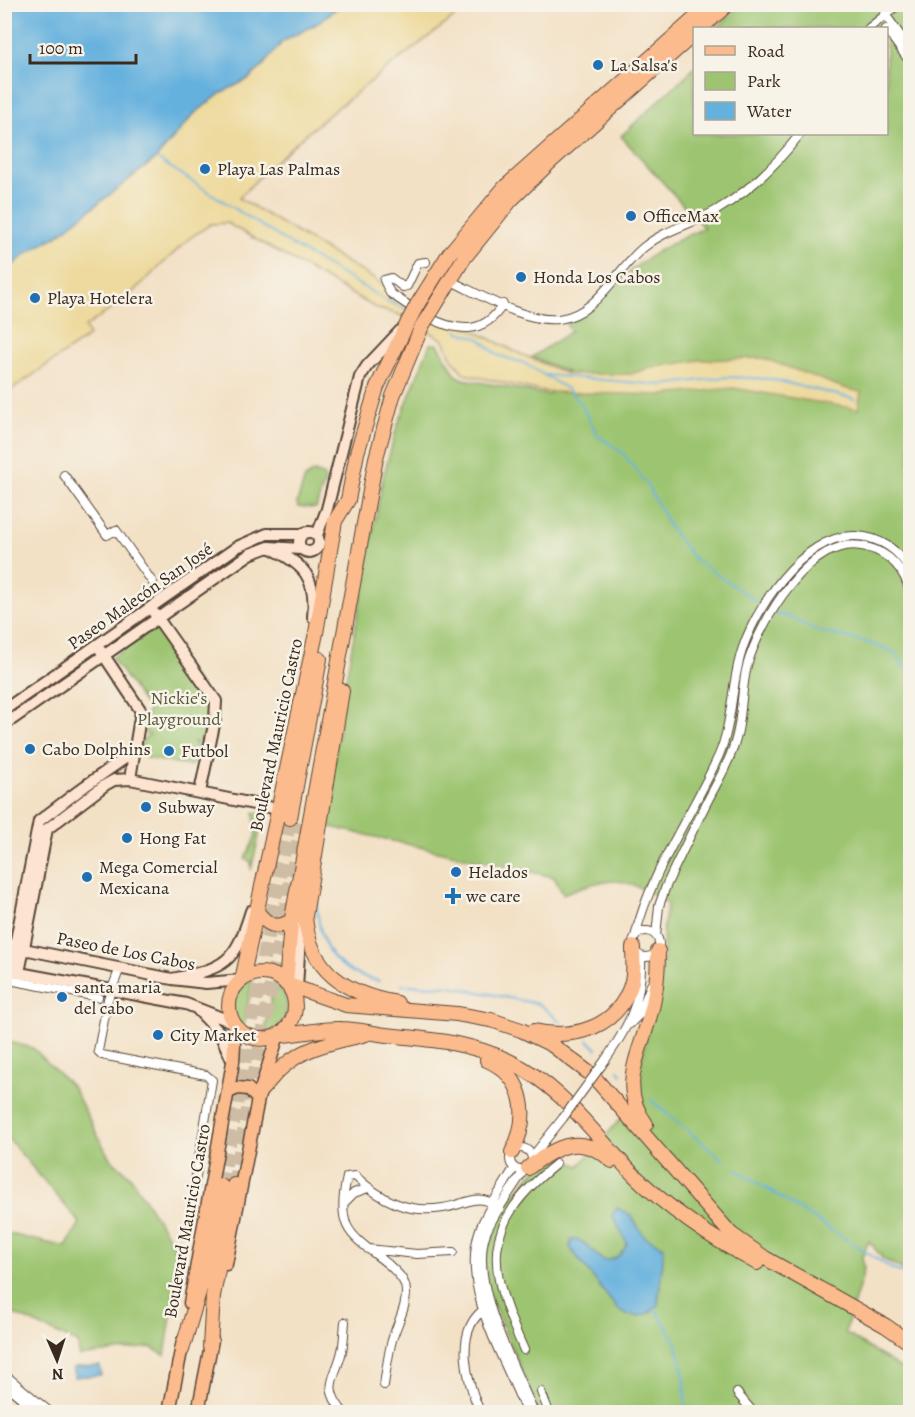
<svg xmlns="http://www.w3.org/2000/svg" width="915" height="1417" font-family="Alegreya,serif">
	<rect width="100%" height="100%" fill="#f7f3e8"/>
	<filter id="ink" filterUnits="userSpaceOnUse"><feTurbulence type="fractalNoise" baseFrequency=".0167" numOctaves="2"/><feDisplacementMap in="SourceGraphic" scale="12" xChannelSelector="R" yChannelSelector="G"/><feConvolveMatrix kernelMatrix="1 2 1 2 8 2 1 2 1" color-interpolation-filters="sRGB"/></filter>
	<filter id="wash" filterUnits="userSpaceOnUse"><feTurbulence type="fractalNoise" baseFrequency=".008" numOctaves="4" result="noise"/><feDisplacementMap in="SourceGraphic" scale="24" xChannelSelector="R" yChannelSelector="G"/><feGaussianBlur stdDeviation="1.35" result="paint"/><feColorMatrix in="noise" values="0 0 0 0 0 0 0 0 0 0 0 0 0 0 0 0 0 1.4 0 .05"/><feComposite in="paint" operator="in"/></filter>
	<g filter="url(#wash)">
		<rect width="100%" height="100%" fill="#f3e1c6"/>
		<!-- green -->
		<path fill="#9dc571" stroke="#6c7848" stroke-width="1.5" d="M741 5H910V1273L883 1259 869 1241 862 1257 864 1270 845 1333 910 1374V1412H539L487 1289 485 1267 487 1241 496 1216 537 1168 555 1155 579 1166 636 1101V1083L664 958 663 931 667 904C629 876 607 875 563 894L554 877 326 826 343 695 383 478 397 427 430 344H438L456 375 463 379 549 395 567 372 532 357 571 331 566 324C596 310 613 285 638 265 659 249 680 239 704 228L621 136 694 68V134H886V28H717Z
			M314 472 323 475 325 480 316 508 298 507 297 503 305 478Z
			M157 626 214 707 207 744 194 742 199 749 195 763 189 766 146 758 140 753 141 741 150 735 145 734 148 709 112 658Z
			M254 812 264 814 251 870V862L245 859 256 836Z
			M253 979 243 1030C224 1015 229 986 253 979Z
			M274 983C295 999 289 1027 264 1035Z
			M5 1041 33 1048 73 1088 109 1157 130 1176 174 1246 179 1265 165 1355 150 1347 79 1356 78 1343 5 1310V1233L66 1247 80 1223 5 1135Z"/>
		<!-- sand -->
		<path fill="#eeda9e" stroke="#94825e" stroke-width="1.5" d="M471 4C392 66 307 125 239 198L436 316 461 324 514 351 567 374H631L649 368 700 360 763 358 844 388 861 392 858 409 733 388 663 395 547 392 527 388 464 374 451 357 444 340 398 314 378 309 227 223 211 224 190 238 123 301 85 327 89 336 8 392 5 388V272L26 254 58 235 156 159 194 114 221 93 249 79 262 67 282 42 316 24 341 5Z"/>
		<!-- water -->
		<path fill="#65b1de" stroke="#506e7e" stroke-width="1.5" d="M5 4H341V5L316 24 282 42 262 67 248 79 221 93 194 114 156 158 58 235 26 254 5 272Z
			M617 1208 631 1215 644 1236 664 1247 658 1305 649 1313 639 1316 627 1315 618 1310 570 1248 571 1240C586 1238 592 1253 603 1260 615 1261 623 1254 627 1243L612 1215Z
			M100 1366 101 1375 74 1377V1367Z"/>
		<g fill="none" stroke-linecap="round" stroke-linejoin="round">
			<!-- stream -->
			<path stroke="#65b1de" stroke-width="2" d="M156 158 290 244 387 301 408 310
				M457 331 480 339 497 355 524 363 567 389 581 404 598 436 622 452 646 483 672 531 694 559 756 601
				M546 375 662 385 728 377 770 379 855 399
				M775 614 787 616 818 631 866 642 894 652 910 674
				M316 890C317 940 327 970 379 981
				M402 985 450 986 539 1004 562 1023
				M588 1040 597 1049
				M619 1070 622 1074
				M651 1100 724 1161
				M736 1169 891 1268 910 1277
				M655 1308 677 1344 685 1382V1412"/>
		</g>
	</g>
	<g filter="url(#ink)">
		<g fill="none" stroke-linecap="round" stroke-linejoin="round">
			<!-- highway-tunnel -->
			<path stroke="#cebca4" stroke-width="14" stroke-dasharray="14 7" stroke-linecap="butt" d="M234 1185 302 822
				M221 1186 290 818"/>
			<!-- street casing -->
			<g stroke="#574537" stroke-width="10">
				<path id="street" d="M885 14 910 49
					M869 28 899 4
					M886 29 910 62
					M449 280C479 294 526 323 559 319 599 314 616 269 644 247 666 229 693 224 717 210 749 191 777 164 800 134
					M415 310 390 293 384 280 391 278 403 287 407 286 418 263 426 262
					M426 316C456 332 484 336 503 304
					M64 475 107 535 116 530 153 583
					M633 944a13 13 0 1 1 26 0a13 13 0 1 1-26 0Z
					M656 936 659 906 666 886C678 860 691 834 704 808 713 789 725 771 732 751 743 724 740 694 747 666 759 623 812 531 866 547 890 553 905 570 910 593
					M635 937C650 872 692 815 719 755 732 725 731 689 740 657 752 612 803 533 856 536 879 537 900 550 910 571
					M120 968 108 999 98 1051 102 1055 206 1075 212 1080 194 1188
					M4 979 98 997
					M630 1024 639 1015 651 985
					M601 1066C627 1030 643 1002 641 957
					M510 1159a11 11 0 1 1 22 0a11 11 0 1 1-22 0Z
					M532 1157 563 1118
					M514 1168C503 1188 488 1207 480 1229 459 1289 505 1357 526 1412
					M524 1170C512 1190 495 1211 486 1233 468 1283 514 1365 534 1412
					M344 1203 354 1193 368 1188
					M368 1249 417 1254 453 1252
					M524 1350C487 1267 479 1226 556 1164
					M4 1374 50 1412
					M4 1384 39 1412
					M384 1385C386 1371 388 1357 391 1344 395 1326 410 1304 405 1285 402 1276 395 1271 388 1264 351 1235 335 1230 347 1177L355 1176C381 1200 407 1214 443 1208 468 1204 477 1191 500 1208
					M541 1392 549 1412
					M737 1393 753 1412
					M13 1412 28 1395
					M343 1412C321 1385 336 1378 342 1351 344 1342 344 1332 345 1322
					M480 1412C468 1384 452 1330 486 1308"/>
			</g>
			<!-- secondary casing -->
			<g stroke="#574537" stroke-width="14">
				<path id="secondary" d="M299 542a10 10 0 1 1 20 0a10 10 0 1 1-20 0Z
					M317 535 327 509 360 377 367 366 400 331
					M269 547C303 564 317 576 313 617
					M154 613 216 701 215 720 200 792
					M101 651 141 711 130 779
					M4 710 237 547 267 534H303
					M4 725 250 554 269 547 301 549
					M4 945 172 979 206 983 242 980
					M10 971 39 821 85 786 134 752
					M14 972 186 1004 232 1022
					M19 973 47 829 105 785 114 780 130 779 273 808
					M172 979C226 968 235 963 251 911
					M297 988 300 936 304 920
					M198 1010 219 1032 233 1062"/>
			</g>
			<!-- primary casing -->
			<g stroke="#574537" stroke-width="15">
				<path id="primary" d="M228 1092 238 1088 248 1089 258 1099
					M226 1264 258 1099 278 1035
					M190 1303 233 1062 235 1027
					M169 1412 183 1341
					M198 1412 212 1340"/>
			</g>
			<!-- highway casing -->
			<g stroke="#574537" stroke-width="16">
				<path id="highway" d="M701 28 728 4
					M417 305 449 254 504 188 711 4
					M431 312 464 258 511 200 549 163 694 34
					M342 691 305 916C309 971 346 994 397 1003
					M290 818 320 659
					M257 912C268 925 275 930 291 921
					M229 1006a33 33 0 1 1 66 0a33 33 0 1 1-66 0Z
					M242 980 316 633 335 521 348 500 357 453 377 387 409 320
					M286 984 346 1005 457 1014 491 1020 521 1030 552 1045 593 1076 731 1234 765 1258 886 1326 910 1343
					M286 984 291 924 376 458 393 396 422 326
					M534 1031C574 1040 617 1028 631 985 635 974 633 959 633 947
					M278 1035C299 1035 319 1028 341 1029 356 1029 371 1033 386 1035 428 1039 470 1042 509 1061 564 1087 594 1136 636 1177 672 1212 713 1239 757 1263
					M487 1060C526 1077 530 1118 512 1152
					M261 1090C269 1082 275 1073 284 1066 308 1045 337 1042 366 1034
					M646 1124C619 1088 638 1057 649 1019 656 997 658 974 658 951
					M528 1168C557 1145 582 1133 612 1161
					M210 1347 213 1296 234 1185
					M182 1350 201 1285 221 1186"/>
			</g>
			<!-- street -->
			<use href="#street" stroke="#fff" stroke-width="8"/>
			<!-- secondary -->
			<use href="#secondary" stroke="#fde4d1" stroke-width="10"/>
			<!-- primary -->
			<use href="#primary" stroke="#fbbb8d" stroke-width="12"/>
			<!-- highway -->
			<use href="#highway" stroke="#fbbb8d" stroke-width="14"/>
			<!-- street-bridge casing -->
			<g stroke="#574537" stroke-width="10" stroke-linecap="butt">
				<path id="street-bridge" d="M563 1118 601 1066"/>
			</g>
			<!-- highway-bridge casing -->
			<g stroke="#574537" stroke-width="16" stroke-linecap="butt">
				<path id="highway-bridge" d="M409 320 417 305
					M422 326 431 312"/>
			</g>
			<!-- street-bridge -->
			<use href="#street-bridge" stroke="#fff" stroke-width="8"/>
			<!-- highway-bridge -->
			<use href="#highway-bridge" stroke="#fbbb8d" stroke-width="14"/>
		</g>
	</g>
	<!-- markers -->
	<g fill="#1f6fb2" stroke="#f7f3e8" stroke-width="2">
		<circle cx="598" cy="65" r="6"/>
		<circle cx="205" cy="169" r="6"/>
		<circle cx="631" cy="216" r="6"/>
		<circle cx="521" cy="277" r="6"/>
		<circle cx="35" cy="298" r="6"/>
		<circle cx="30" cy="749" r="6"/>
		<circle cx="169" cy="751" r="6"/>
		<circle cx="146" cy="807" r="6"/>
		<circle cx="127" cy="838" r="6"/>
		<circle cx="456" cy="872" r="6"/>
		<circle cx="87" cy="877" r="6"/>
		<path d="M450 887h6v6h6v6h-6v6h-6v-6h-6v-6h6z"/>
		<circle cx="62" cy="997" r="6"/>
		<circle cx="158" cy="1035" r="6"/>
	</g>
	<g text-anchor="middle" stroke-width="5" stroke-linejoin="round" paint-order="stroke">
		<!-- poi labels -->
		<g font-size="18" fill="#3b2a1e" stroke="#f7f3e8" text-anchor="start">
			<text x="610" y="71">La Salsa's</text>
			<text x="217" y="175">Playa Las Palmas</text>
			<text x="643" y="222">OfficeMax</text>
			<text x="533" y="283">Honda Los Cabos</text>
			<text x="47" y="304">Playa Hotelera</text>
			<text x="42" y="755">Cabo Dolphins</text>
			<text x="181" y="757">Futbol</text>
			<text x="158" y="813">Subway</text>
			<text x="139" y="844">Hong Fat</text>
			<text x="99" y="873">Mega Comercial<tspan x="99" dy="21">Mexicana</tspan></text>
			<text x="468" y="878">Helados</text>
			<text x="466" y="902">we care</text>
			<text x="74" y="993">santa maria<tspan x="74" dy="21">del cabo</tspan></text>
			<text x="170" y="1041">City Market</text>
		</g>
		<!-- street labels -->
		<g font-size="18" fill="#3b2a1e" stroke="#f7f3e8">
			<text transform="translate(140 596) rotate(-35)" y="6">Paseo Malecón San José</text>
			<text transform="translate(276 735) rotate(-78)" y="6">Boulevard Mauricio Castro</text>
			<text transform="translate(126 951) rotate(11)" y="6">Paseo de Los Cabos</text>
			<text transform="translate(187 1221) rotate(-80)" y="6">Boulevard Mauricio Castro</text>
		</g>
		<!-- park labels -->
		<g font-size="18" fill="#585837" stroke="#f7f3e8">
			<text x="179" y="704">Nickie's<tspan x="179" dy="21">Playground</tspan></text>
		</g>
	</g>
	<!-- margin -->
	<rect width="915" height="1417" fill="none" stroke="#f7f3e8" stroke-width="24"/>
	<!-- legend -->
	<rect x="693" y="27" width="195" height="108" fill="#f7f3e8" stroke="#aca397" stroke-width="1.5"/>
	<rect x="705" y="46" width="30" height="9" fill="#fbbb8d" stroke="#aca397" stroke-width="1.5"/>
	<text x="747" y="57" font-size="18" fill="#3b2a1e">Road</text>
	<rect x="705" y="72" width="30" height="18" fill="#9dc571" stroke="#aca397" stroke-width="1.5"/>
	<text x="747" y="87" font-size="18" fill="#3b2a1e">Park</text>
	<rect x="705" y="102" width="30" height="18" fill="#65b1de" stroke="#aca397" stroke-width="1.5"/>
	<text x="747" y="117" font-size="18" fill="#3b2a1e">Water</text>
	<!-- north arrow -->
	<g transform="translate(57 1360) rotate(177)" stroke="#f7f3e8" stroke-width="4.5" paint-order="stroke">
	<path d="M0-4.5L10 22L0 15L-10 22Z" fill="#3b2a1e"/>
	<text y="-9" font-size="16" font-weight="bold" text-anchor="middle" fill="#3b2a1e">N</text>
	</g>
	<!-- scale -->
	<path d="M30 54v9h106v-9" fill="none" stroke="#3b2a1e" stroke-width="3"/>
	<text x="39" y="54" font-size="18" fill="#3b2a1e" stroke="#f7f3e8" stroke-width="4.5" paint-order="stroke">100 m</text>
</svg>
